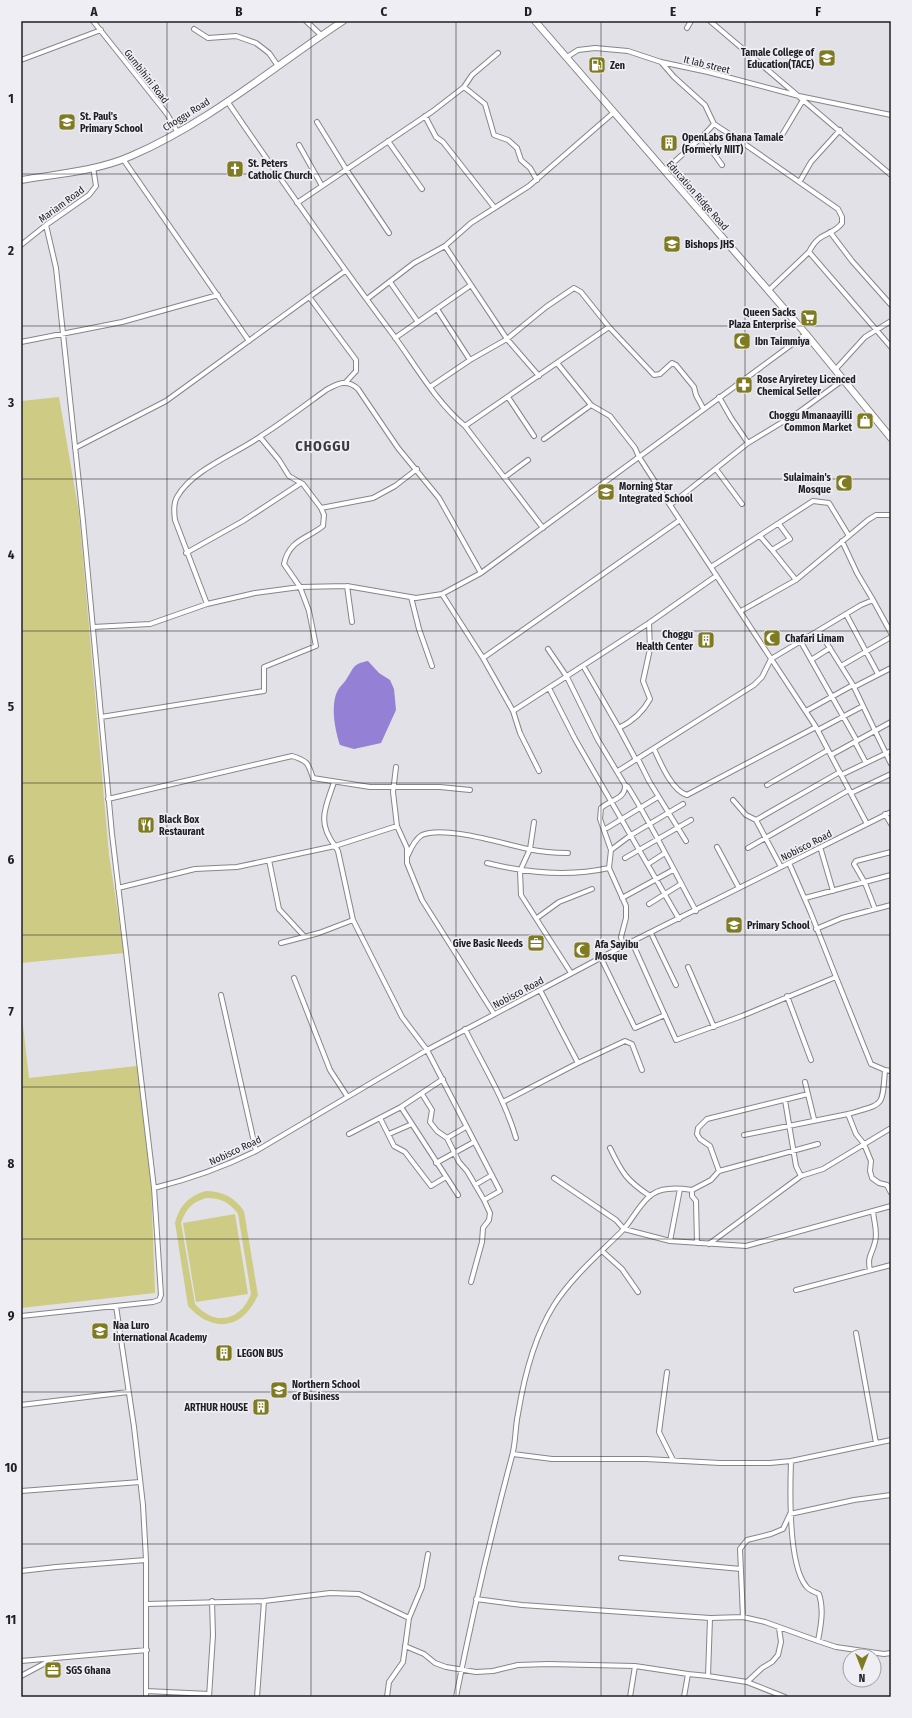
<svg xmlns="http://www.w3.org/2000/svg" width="912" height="1718" font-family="'Fira Sans Condensed',sans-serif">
	<rect width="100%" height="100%" fill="#e2e1e7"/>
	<!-- green -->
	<path fill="#cecc84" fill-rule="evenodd" d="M59 397 79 513 109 855 124 953 21 963V401Z
		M21 1008 29 1078 137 1066 146 1118 151 1183 155 1293 21 1308Z
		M205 1191C223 1191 234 1197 244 1211L258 1295C243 1329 213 1334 188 1306L175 1223C180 1205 188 1197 205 1191ZM206 1198C221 1198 229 1202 238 1214L251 1294C240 1322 214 1326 195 1304L181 1223C186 1209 192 1202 206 1198Z
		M235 1214 248 1294 196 1302 183 1223Z"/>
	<!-- water -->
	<path fill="#9480d4" d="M368 661 379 673 390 680 394 689 396 710 381 743 354 749 340 745C335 730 330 704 338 690 340 686 344 683 346 680 354 668 352 664 368 661Z"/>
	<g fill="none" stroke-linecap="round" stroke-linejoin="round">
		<!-- street casing -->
		<g stroke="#86858b" stroke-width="6">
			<path id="street" d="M93 21 167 114 178 133
				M306 21 321 35
				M710 21 891 175
				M687 28 691 21
				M194 29 208 38 236 36 256 43 269 53 278 66
				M567 57 578 50 595 48 628 51 661 62 708 72 799 96 891 115
				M21 60 101 30
				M661 62 674 77 705 105 714 124 746 145 838 209 842 217V223C832 237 820 230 809 252L891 347
				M464 87 485 104 494 135 508 140 517 148 521 160 530 168 537 180
				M227 101C281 180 336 259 394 336 416 366 436 402 465 426L609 327
				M425 116 436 137 443 142 494 207
				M317 122 346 169 389 233
				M782 135 803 100
				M702 137 722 165
				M388 141 422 189
				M299 145 322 186
				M123 159 249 341
				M664 171 702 137 714 124
				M800 181 811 162 840 130
				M297 203 433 111 464 87 472 75 498 53
				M830 232 852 261 891 305
				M21 245 46 225 89 195 96 186 93 167
				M445 246 507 339 539 376
				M390 282 418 322
				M768 291 809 252
				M310 298 356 360V371L346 382
				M367 299 414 263 445 246 471 223 529 186 613 113
				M437 309 470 360
				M395 338 471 285
				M21 342 122 322 218 295
				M557 363 591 405 610 416 635 448 639 457 670 505 816 727 867 824
				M835 370 865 337 891 321
				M430 387 470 360 507 339 546 307 574 288 581 292 609 327 654 375 660 374 672 363 676 365 694 387 696 395 703 408
				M508 397 534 436
				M719 397 731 418 748 443
				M465 426 543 528
				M544 439 591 405
				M75 448 166 401 345 271
				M716 469 742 504
				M505 477 528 460
				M670 505 748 443 799 412 843 380
				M321 508 373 498 395 486 417 469
				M760 536 772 550 790 539 779 524
				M842 541 857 573 873 600
				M772 550 796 580
				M186 553 243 521 301 483
				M711 567 813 501 829 503 849 536
				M347 586 352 622
				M442 594 483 658 513 711 520 733 539 771
				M411 597 419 629 432 666
				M207 604 175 520C174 513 173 504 177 497 193 469 236 454 261 436 283 422 304 406 326 390 337 384 347 378 358 389L398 448 439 498 481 573
				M741 611 796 580 868 520 876 515H891
				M846 614 878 674
				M93 627 150 624 207 604 255 593 300 587 347 586 416 598 442 594 481 573 507 554 806 334
				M819 631 853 685 891 764
				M801 642 857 741
				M548 649 567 677 598 740 625 785C626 799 610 800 601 808L600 819 611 850 609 868 626 906V918L621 937 623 946
				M483 658 680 520
				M811 660 830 648
				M841 666 891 637
				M585 669 619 728 636 760
				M854 687 891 668
				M549 688 575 739 679 919
				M513 711 649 623 716 576
				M806 711 853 685
				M101 717 264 691V667L316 646 309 611 300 587 284 564C289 540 307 539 323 526L324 515 321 508 303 484 289 476 279 460 260 437
				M619 728C633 721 643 712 650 699L643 681 650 649 649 623
				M818 730 863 706
				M855 742 866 763
				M654 749C660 762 672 791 687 795L816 727
				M831 755 891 722
				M638 759 649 781 686 841
				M396 767 393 792 397 826 407 848V863L422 900 494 1014
				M618 771 754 685 762 677 771 659 861 605 873 600 891 633
				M841 775 891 751
				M334 782C326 807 316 821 335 846L397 826
				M625 785 628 787C653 827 673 869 696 911
				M767 785 828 750
				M851 793 891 774
				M108 799 292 756C308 761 308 763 313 778L370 787H440L470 790
				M733 800 746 815 756 820 781 867
				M885 814 891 824
				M756 820 840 772
				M534 822 530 849 520 871 521 895 571 973
				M607 828 658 797
				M717 847 739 888
				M748 848 849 790
				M611 850 631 835 683 804
				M821 850 833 891
				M408 855C411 848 415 839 422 835 444 825 504 844 528 849 542 852 555 853 568 853
				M625 858 691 820
				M269 860 279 909 304 936
				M487 863C527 873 568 877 609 868
				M648 864 665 853
				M118 888 195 869 237 867 335 846 338 851 353 920 402 1017 427 1050 500 1191 484 1200 490 1213 489 1220 483 1228 482 1242 471 1282
				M622 898 673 870
				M805 898 891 875
				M649 904 681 884
				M875 909 865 883 854 864 856 861 891 852
				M537 918 559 902 592 889
				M816 929 842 918 891 905
				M651 933 676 985
				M632 942 676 1040 742 1016 836 977 810 911 789 863
				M281 943 319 933 353 920
				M601 958 635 1028 665 1015
				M688 967 714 1027
				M836 977 871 1064 885 1070 891 1071
				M294 978 330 1070 347 1096
				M540 990 578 1063
				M221 995 256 1151
				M787 996 811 1060
				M465 1029C483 1065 505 1100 516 1138
				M805 1082 814 1119
				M422 1094 432 1110 430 1122 437 1131 447 1138 459 1162 467 1171 484 1200
				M785 1100 796 1166 801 1176
				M503 1102 578 1063 625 1041 632 1044 642 1070
				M401 1107 458 1195
				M848 1114C884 1103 882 1109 885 1070
				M380 1118 394 1146 405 1152 431 1186 446 1177
				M349 1134 401 1107 443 1079
				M389 1134 412 1124
				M744 1135 848 1114 856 1134 864 1144 871 1161 870 1171 872 1178 879 1183 887 1185 891 1193
				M447 1138 466 1127
				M610 1148C622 1173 627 1181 650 1196
				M436 1163 474 1142
				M719 1171 818 1144
				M554 1178 616 1220 624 1229 670 1241 746 1246 891 1206
				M475 1185 492 1175
				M154 1188C190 1179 224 1167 256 1151L427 1050 623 946 891 812
				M670 1241 680 1189
				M697 1243 696 1201 692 1196V1190L711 1180 719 1171 710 1146 700 1139 697 1134 698 1128 707 1119 808 1094
				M709 1244 801 1176 823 1169 891 1128
				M602 1251 622 1269 638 1292
				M870 1270C867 1256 872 1255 875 1242 878 1232 874 1222 873 1212
				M796 1290 891 1265
				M116 1306 134 1427 143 1505 146 1560V1697
				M21 1316 153 1302 159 1300 161 1295 154 1188 112 834 83 521 56 268 46 225
				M856 1333 876 1443
				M667 1372 659 1432 673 1460
				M21 1405 128 1392
				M513 1454 552 1459H646L720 1463H770L791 1461 891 1440
				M21 1491 140 1482
				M621 1558 741 1569
				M21 1571 56 1567 146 1560
				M476 1599 522 1605 710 1618
				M146 1604 264 1601 330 1593 359 1594 409 1618
				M743 1617 740 1549 747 1540 771 1534 783 1529 790 1514 854 1500 891 1495
				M818 1641 836 1647 884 1654 891 1653
				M405 1646 424 1654 435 1663 446 1667 476 1672 493 1671 518 1665 548 1664 635 1666 688 1674
				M21 1661 147 1650
				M21 1676 51 1660
				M708 1676 747 1682 785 1697
				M747 1682 762 1668 772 1662 778 1655 781 1642 779 1628
				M146 1691 209 1694
				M209 1697 213 1635 212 1601
				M257 1697 264 1601
				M387 1697 389 1682 403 1662 409 1618 422 1587 428 1554
				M456 1697C472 1616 491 1535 512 1456 516 1442 515 1427 518 1414 524 1377 534 1337 554 1305 572 1277 598 1255 621 1232 636 1217 644 1190 668 1189 676 1188 685 1189 692 1190
				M630 1697 635 1666
				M684 1697 688 1674 708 1676 710 1618 743 1617 765 1622 818 1641C821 1625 824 1609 819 1594 815 1592 808 1590 806 1586 788 1564 790 1490 791 1461"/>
		</g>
		<!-- secondary casing -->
		<g stroke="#86858b" stroke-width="8">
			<path id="secondary" d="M535 21 806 334 891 438
				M21 180C57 174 97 171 131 156 208 123 273 67 343 21"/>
		</g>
		<!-- street -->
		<use href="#street" stroke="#fff" stroke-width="4"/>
		<!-- secondary -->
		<use href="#secondary" stroke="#fff" stroke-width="6"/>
	</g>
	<!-- grid -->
	<path fill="none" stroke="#202022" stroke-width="1" stroke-opacity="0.55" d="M167 21V1697M311 21V1697M456 21V1697M601 21V1697M745 21V1697M21 174H891M21 326H891M21 479H891M21 631H891M21 783H891M21 935H891M21 1087H891M21 1239H891M21 1392H891M21 1544H891"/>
	<!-- icons -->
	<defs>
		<g id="university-square" transform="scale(0.9)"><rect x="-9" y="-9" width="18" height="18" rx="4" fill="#7f7b22" stroke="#efeef5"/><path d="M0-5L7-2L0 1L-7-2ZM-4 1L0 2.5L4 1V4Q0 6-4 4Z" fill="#fff"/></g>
		<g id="fuel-square" transform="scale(0.9)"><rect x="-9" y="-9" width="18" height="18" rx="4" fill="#7f7b22" stroke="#efeef5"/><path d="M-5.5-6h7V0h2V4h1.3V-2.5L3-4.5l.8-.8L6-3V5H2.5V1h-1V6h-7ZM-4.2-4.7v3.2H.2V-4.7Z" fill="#fff"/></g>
		<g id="school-square" transform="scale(0.9)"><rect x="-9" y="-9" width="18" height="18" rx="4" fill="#7f7b22" stroke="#efeef5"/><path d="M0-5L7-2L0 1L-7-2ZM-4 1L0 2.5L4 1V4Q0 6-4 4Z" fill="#fff"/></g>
		<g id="building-square" transform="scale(0.9)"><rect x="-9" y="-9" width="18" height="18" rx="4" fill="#7f7b22" stroke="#efeef5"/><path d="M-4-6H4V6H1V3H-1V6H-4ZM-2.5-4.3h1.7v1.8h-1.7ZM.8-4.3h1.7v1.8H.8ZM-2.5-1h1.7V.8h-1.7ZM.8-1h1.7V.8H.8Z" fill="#fff"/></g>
		<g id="church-square" transform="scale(0.9)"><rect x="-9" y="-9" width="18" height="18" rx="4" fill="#7f7b22" stroke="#efeef5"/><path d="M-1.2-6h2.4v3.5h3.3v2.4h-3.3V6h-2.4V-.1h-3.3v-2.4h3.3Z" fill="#fff"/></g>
		<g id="supermarket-square" transform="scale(0.9)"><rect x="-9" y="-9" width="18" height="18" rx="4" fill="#7f7b22" stroke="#efeef5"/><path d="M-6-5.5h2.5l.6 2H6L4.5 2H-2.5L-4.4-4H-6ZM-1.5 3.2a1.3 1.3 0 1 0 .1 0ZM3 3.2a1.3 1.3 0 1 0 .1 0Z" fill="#fff"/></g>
		<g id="mosque-square" transform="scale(0.9)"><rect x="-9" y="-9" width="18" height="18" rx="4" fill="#7f7b22" stroke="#efeef5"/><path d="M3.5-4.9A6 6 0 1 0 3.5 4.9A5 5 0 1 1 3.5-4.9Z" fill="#fff"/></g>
		<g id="pharmacy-square" transform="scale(0.9)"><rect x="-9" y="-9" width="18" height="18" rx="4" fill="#7f7b22" stroke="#efeef5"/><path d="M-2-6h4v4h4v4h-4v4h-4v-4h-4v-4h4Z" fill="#fff"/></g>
		<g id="shop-square" transform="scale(0.9)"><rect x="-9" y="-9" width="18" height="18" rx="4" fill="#7f7b22" stroke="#efeef5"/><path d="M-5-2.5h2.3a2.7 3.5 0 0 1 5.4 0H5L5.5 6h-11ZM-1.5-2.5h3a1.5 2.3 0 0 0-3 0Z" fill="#fff"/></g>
		<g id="restaurant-square" transform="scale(0.9)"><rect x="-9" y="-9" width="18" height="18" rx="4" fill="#7f7b22" stroke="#efeef5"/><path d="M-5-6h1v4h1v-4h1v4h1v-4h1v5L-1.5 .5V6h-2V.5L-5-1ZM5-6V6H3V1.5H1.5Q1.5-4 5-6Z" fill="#fff"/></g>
		<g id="office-square" transform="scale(0.9)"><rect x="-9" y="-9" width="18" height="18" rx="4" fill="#7f7b22" stroke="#efeef5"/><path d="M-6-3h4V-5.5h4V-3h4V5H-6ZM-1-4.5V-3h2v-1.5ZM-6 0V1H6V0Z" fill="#fff"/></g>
	</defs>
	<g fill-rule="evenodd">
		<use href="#university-square" x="827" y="58"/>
		<use href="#fuel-square" x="597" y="65"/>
		<use href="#school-square" x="67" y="122"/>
		<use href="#building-square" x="669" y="143"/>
		<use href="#church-square" x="235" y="169"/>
		<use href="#school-square" x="672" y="244"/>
		<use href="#supermarket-square" x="809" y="318"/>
		<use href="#mosque-square" x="742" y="341"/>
		<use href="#pharmacy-square" x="744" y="385"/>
		<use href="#shop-square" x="865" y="421"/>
		<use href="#mosque-square" x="844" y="483"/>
		<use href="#school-square" x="606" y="492"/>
		<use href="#mosque-square" x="772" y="638"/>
		<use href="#building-square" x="706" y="640"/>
		<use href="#restaurant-square" x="146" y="825"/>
		<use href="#school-square" x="734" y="925"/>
		<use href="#office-square" x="536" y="943"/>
		<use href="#mosque-square" x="582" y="950"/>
		<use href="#school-square" x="100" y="1331"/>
		<use href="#building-square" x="224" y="1353"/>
		<use href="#school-square" x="279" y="1390"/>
		<use href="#building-square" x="261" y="1407"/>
		<use href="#office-square" x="53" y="1670"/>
	</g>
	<g text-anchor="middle" stroke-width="3.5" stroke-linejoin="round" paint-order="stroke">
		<!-- poi labels -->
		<g font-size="10" font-weight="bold" fill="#202022" stroke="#efeef5" text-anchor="start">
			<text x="814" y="56" text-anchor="end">Tamale College of<tspan x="814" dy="12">Education(TACE)</tspan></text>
			<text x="610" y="69">Zen</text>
			<text x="80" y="120">St. Paul's<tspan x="80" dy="12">Primary School</tspan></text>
			<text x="682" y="141">OpenLabs Ghana Tamale<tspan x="682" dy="12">(Formerly NIIT)</tspan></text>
			<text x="248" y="167">St. Peters<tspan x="248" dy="12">Catholic Church</tspan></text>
			<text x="685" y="248">Bishops JHS</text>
			<text x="796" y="316" text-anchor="end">Queen Sacks<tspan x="796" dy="12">Plaza Enterprise</tspan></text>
			<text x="755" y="345">Ibn Taimmiya</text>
			<text x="757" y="383">Rose Aryiretey Licenced<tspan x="757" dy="12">Chemical Seller</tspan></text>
			<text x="852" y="419" text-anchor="end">Choggu Mmanaayilli<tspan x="852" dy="12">Common Market</tspan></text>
			<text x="831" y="481" text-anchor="end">Sulaimain's<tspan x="831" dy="12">Mosque</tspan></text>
			<text x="619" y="490">Morning Star<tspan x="619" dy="12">Integrated School</tspan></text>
			<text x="693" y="638" text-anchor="end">Choggu<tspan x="693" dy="12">Health Center</tspan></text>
			<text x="785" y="642">Chafari Limam</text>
			<text x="159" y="823">Black Box<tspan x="159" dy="12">Restaurant</tspan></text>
			<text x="747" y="929">Primary School</text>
			<text x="523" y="947" text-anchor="end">Give Basic Needs</text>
			<text x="595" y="948">Afa Sayibu<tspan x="595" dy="12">Mosque</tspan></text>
			<text x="113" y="1329">Naa Luro<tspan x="113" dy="12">International Academy</tspan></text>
			<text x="237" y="1357">LEGON BUS</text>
			<text x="292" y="1388">Northern School<tspan x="292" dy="12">of Business</tspan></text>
			<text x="248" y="1411" text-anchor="end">ARTHUR HOUSE</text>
			<text x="66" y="1674">SGS Ghana</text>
		</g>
		<!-- street labels -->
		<g font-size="10" fill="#202022" stroke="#efeef5">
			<text transform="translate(707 64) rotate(14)" y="4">It lab street</text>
			<text transform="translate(147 76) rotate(52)" y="4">Gumbihini Road</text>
			<text transform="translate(186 114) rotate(-32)" y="4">Choggu Road</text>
			<text transform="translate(698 195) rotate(49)" y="4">Education Ridge Road</text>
			<text transform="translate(61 204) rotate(-36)" y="4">Mariam Road</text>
			<text transform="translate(806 845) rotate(-27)" y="4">Nobisco Road</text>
			<text transform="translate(518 992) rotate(-28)" y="4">Nobisco Road</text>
			<text transform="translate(235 1150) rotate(-25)" y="4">Nobisco Road</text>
		</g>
		<!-- district labels -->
		<g font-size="14" font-weight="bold" letter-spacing="1" fill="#3c3b40" stroke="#efeef5">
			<text x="323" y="451">CHOGGU</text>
		</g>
	</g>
	<!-- border -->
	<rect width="912" height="1718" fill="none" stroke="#efeef5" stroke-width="44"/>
	<!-- north arrow -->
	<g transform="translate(862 1668) rotate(180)"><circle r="19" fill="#efeef5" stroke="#9c9ca1"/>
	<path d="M0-3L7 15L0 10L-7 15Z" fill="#7f7b22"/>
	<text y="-6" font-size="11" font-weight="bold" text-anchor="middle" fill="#202022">N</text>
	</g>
	<rect x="22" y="22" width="868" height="1674" fill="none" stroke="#202022" stroke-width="1.5"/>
	<g font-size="13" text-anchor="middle" font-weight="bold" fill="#202022">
		<text x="94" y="16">A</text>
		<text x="239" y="16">B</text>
		<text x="384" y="16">C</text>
		<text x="528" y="16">D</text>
		<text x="673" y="16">E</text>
		<text x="818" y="16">F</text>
		<text x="11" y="103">1</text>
		<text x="11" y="255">2</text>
		<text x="11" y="407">3</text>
		<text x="11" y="559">4</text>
		<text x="11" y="711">5</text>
		<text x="11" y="864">6</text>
		<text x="11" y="1016">7</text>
		<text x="11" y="1168">8</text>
		<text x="11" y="1320">9</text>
		<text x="11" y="1472">10</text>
		<text x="11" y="1624">11</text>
	</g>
</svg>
